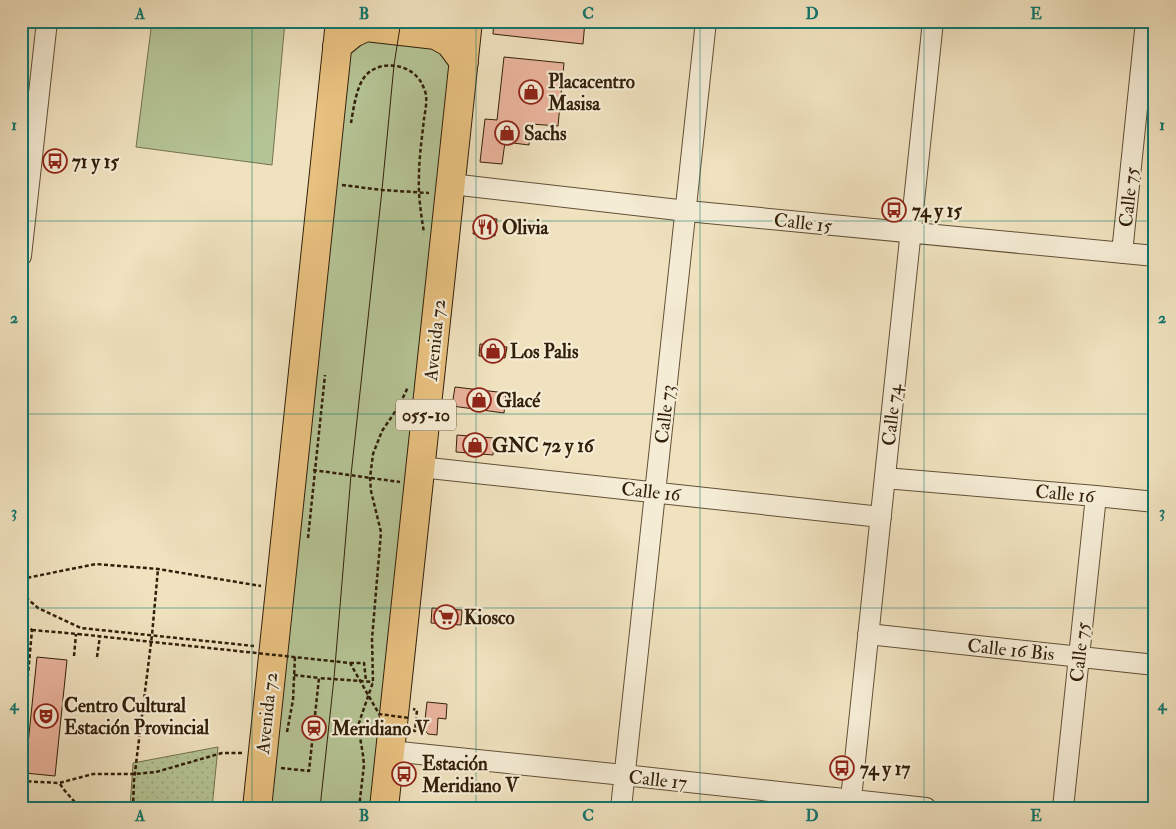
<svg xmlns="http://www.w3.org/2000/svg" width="1176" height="829" font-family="'IM FELL Double Pica',serif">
	<defs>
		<pattern id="park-dots" width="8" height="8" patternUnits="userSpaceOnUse" patternTransform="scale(1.25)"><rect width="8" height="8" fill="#b5c495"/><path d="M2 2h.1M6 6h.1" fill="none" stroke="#9ca87f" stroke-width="1.8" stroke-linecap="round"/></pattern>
	</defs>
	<rect width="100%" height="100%" fill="#f0e2bf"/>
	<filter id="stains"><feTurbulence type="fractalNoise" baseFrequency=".004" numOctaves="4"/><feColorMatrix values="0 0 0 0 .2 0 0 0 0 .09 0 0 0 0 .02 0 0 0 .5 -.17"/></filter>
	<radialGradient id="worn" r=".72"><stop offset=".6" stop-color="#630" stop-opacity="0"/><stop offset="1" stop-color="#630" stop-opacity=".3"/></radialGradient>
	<!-- green -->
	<path fill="#b5c495" stroke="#74724f" d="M152 21H285L272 165 136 147Z
		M362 36 438 42 450 58 372 808H269L350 49Z"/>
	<!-- park -->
	<path fill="url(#park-dots)" stroke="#74724f" d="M218 747 212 808H130L133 763Z"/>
	<!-- building -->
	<path fill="#ebb59e" stroke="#321f09" d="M494 21H585L583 44 493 34Z
		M504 57 564 63 558 126 531 124 529 145 505 142 502 164 480 162 485 119 497 120Z
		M481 217 497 219 495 236 473 234 475 221Z
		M480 344 507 347 505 358 479 356Z
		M455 387 506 393 504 413 452 406Z
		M457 435 494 438 493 455 456 452Z
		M432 608 462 610 461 625 431 623Z
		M37 657 67 660 55 776 25 773Z
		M427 702 447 704 446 719 438 718 437 735 428 734 424 729Z"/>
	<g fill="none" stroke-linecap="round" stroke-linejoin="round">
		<!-- minor casing -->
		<g stroke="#625036" stroke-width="22">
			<path id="minor" d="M451 184 687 211 1155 256
				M1122 253 1146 21
				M21 256 47 21
				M420 467 881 517
				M885 478 1096 496 1155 502
				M868 634 1155 665
				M390 751 624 775 926 808
				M621 808 706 21
				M850 808 933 21
				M1063 808 1096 496"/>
		</g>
		<!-- highway casing -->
		<g stroke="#321f09" stroke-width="30">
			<path id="highway" d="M337 46 353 33 366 27 436 35 450 43 464 62
				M257 808 340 21
				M384 808 468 21"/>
		</g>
		<!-- path -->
		<path stroke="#321f09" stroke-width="2.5" stroke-dasharray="4 2.5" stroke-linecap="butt" d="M351 123C353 111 356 90 363 79 376 59 409 62 421 82 423 86 426 92 426 96 427 103 425 112 424 119 422 138 419 157 419 176 418 195 421 214 424 233
			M342 185 382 190 429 193
			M313 470 400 482
			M308 538 325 375
			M21 579 96 564 158 569 261 586
			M21 593 38 608 81 628 254 646
			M21 620 32 630 21 752
			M32 630 78 634
			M74 656 76 634
			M97 657 100 636
			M350 663H364L366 681
			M294 675 319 678
			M412 730 415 731 417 710 413 709
			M287 732 293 700 295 656
			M281 768 309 771 319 678 373 682
			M21 781 59 783 93 774H135L156 772 222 753H243
			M60 784 65 791 80 808
			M133 808 134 780 152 635 158 569
			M359 808 364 765 363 755 359 731V723L362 714 373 682 372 639 381 532 371 491 370 478 373 454 382 431 399 406 408 387"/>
		<!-- minor -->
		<use href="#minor" stroke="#f5ecd5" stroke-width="20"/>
		<!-- highway -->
		<use href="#highway" stroke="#e8c180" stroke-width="28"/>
		<!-- tram -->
		<path stroke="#321f09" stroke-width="1" d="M320 808 334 678 351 475 382 190 394 65 401 21"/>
		<!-- path-bridge -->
		<path stroke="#321f09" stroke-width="2.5" stroke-dasharray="4 2.5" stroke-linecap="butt" d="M78 634 350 663 379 714 409 718"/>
	</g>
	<!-- grid -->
	<path fill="none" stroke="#0f766e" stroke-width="1" stroke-opacity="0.55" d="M252 21V808M476 21V808M700 21V808M924 21V808M21 221H1155M21 414H1155M21 608H1155"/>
	<!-- icons -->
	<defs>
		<g id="shop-ring" transform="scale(1.25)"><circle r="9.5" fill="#f5ecd5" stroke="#8f2418" stroke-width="1.5"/><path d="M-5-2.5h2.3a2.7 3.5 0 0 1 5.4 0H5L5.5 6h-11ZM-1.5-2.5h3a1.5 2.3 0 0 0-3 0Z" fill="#8f2418"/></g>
		<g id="bus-ring" transform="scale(1.25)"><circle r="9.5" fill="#f5ecd5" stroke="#8f2418" stroke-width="1.5"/><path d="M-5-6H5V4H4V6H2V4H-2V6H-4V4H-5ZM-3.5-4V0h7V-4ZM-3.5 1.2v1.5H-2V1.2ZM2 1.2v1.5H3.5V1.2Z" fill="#8f2418"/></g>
		<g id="restaurant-ring" transform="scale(1.25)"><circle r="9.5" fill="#f5ecd5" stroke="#8f2418" stroke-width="1.5"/><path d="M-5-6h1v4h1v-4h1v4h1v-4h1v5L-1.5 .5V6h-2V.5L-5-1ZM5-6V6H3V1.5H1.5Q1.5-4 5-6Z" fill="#8f2418"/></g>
		<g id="supermarket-ring" transform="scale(1.25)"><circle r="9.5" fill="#f5ecd5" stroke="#8f2418" stroke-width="1.5"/><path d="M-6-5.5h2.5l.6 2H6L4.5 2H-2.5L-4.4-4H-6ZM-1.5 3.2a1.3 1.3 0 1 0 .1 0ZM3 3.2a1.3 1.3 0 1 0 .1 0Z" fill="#8f2418"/></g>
		<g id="theatre-ring" transform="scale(1.25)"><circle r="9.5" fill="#f5ecd5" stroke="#8f2418" stroke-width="1.5"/><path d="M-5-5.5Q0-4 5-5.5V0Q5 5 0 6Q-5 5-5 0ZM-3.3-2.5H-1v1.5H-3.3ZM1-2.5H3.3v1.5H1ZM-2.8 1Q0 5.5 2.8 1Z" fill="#8f2418"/></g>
		<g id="station-ring" transform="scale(1.25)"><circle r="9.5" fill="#f5ecd5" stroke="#8f2418" stroke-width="1.5"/><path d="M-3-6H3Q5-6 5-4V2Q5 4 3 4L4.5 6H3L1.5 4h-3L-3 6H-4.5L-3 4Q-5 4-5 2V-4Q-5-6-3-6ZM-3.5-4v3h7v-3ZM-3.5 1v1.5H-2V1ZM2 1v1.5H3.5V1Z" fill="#8f2418"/></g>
	</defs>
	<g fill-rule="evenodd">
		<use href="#shop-ring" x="531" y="92"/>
		<use href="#shop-ring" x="507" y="133"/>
		<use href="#bus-ring" x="55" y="161"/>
		<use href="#bus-ring" x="894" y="210"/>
		<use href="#restaurant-ring" x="485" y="227"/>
		<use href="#shop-ring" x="493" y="351"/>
		<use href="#shop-ring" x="479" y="400"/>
		<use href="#shop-ring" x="475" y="445"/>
		<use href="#supermarket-ring" x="446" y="617"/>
		<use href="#theatre-ring" x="46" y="716"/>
		<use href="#station-ring" x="314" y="728"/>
		<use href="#bus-ring" x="842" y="768"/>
		<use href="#bus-ring" x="404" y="774"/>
	</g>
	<g text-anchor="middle" stroke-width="4.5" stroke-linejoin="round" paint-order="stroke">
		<!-- shield labels -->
		<rect fill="#f5ecd5" stroke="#6c5c46" stroke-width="1" x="396" y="399.5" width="60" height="31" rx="4"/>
		<g font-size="18" font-weight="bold" fill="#321f09">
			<text x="426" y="421">055-10</text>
		</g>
		<!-- poi labels -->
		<g font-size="19" font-weight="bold" fill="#321f09" stroke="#f5ecd5" text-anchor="start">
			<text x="548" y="88">Placacentro<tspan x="548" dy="22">Masisa</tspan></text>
			<text x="524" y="140">Sachs</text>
			<text x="72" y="168">71 y 15</text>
			<text x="912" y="217">74 y 15</text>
			<text x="502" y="234">Olivia</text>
			<text x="510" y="358">Los Palis</text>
			<text x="496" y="407">Glacé</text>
			<text x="492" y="452">GNC 72 y 16</text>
			<text x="464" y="624">Kiosco</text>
			<text x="64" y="712">Centro Cultural<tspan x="64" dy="22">Estación Provincial</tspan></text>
			<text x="332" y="735">Meridiano V</text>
			<text x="422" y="770">Estación<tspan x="422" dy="22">Meridiano V</tspan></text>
			<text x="860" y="775">74 y 17</text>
		</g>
		<!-- street labels -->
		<g font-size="19" fill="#321f09" stroke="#f5ecd5">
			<text transform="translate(1128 197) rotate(-84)" y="7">Calle 75</text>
			<text transform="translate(803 222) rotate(6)" y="7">Calle 15</text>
			<text transform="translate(434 340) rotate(-84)" y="7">Avenida 72</text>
			<text transform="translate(664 414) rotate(-84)" y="7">Calle 73</text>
			<text transform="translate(891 415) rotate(-84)" y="7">Calle 74</text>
			<text transform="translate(651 491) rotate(6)" y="7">Calle 16</text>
			<text transform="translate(1065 493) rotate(5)" y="7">Calle 16</text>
			<text transform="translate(1011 649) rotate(6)" y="7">Calle 16 Bis</text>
			<text transform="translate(1079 652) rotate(-84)" y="7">Calle 75</text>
			<text transform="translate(266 713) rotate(-84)" y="7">Avenida 72</text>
			<text transform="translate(658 779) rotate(6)" y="7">Calle 17</text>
		</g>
	</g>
	<!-- margin -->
	<rect width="1176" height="829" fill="none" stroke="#f0e2bf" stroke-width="55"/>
	<rect x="28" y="28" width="1120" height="774" fill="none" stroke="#0f766e" stroke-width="2"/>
	<g font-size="16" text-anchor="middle" font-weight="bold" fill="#0f766e">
		<text x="140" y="19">A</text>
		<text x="364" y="19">B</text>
		<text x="588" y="19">C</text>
		<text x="812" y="19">D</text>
		<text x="1036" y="19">E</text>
		<text x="14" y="130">1</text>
		<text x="1162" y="130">1</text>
		<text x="14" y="323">2</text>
		<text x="1162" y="323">2</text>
		<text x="14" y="517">3</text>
		<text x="1162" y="517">3</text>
		<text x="14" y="710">4</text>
		<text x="1162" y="710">4</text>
		<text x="140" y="821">A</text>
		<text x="364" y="821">B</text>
		<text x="588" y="821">C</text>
		<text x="812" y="821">D</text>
		<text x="1036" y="821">E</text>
	</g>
	<rect width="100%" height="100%" filter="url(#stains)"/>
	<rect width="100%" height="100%" fill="url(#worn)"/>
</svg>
